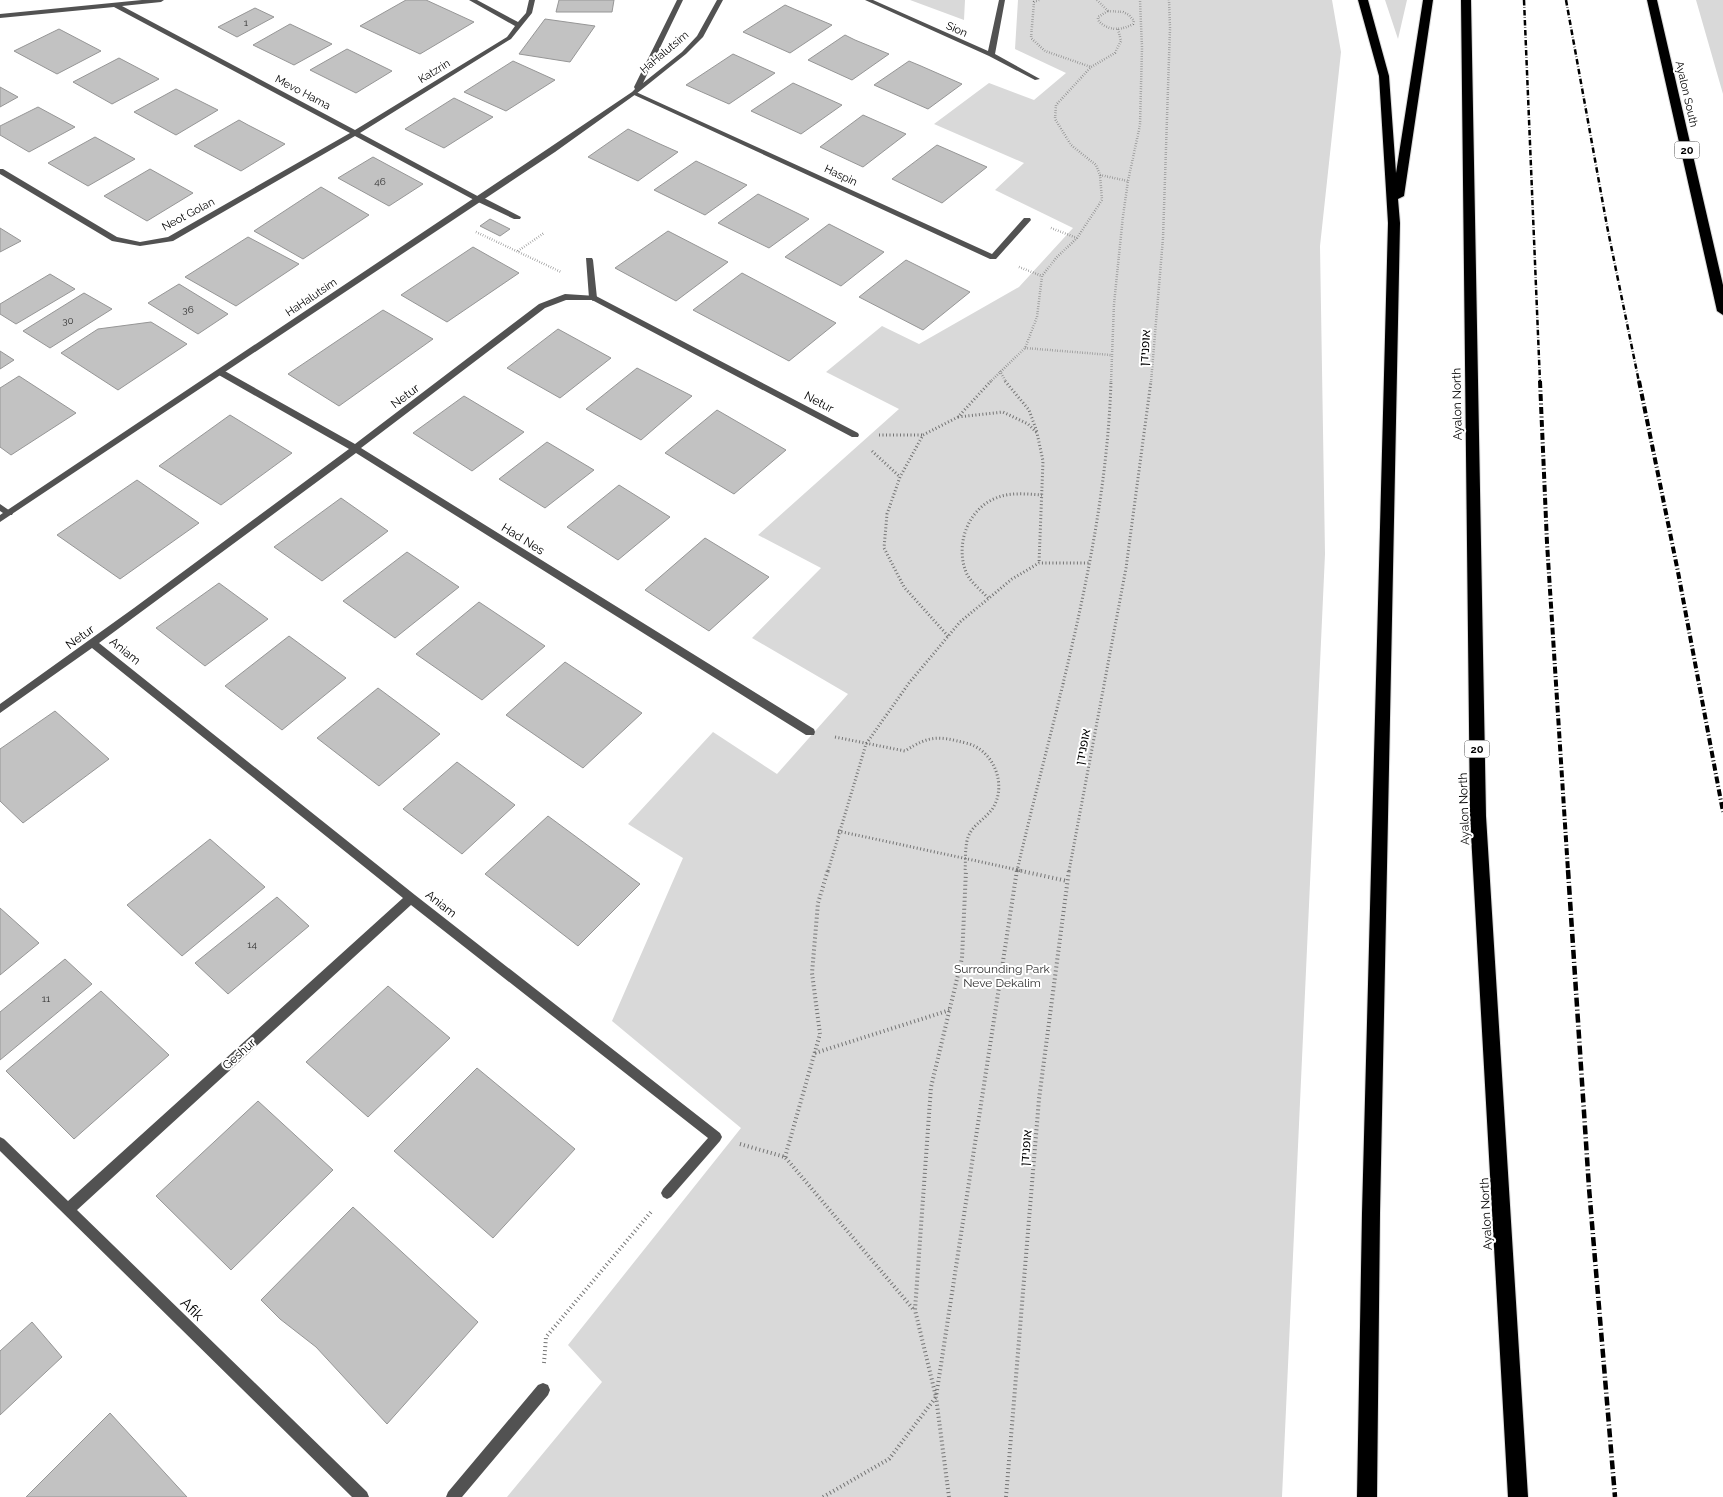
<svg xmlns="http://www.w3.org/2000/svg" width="1723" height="1497" font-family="Raleway,'Noto Sans Hebrew',sans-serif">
	<rect width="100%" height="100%" fill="#fff"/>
	<!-- green -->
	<path fill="#d9d9d9" d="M910 0H965L964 20Z
		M1018 0H1332L1341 52 1320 246 1325 554 1282 1497H507L602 1382 568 1345 741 1128 612 1021 683 858 628 824 713 732 777 774 848 694 752 638 821 568 758 535 899 409 826 372 882 326 919 344 1019 287 1073 228 995 190 1024 163 934 124 989 83 1034 100 1066 73 1015 49Z
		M1385 0H1407L1398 39Z
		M1696 0H1723V94Z"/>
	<!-- building -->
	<path fill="#c2c2c2" stroke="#969696" d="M406 0H426L474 22 420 54 360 26Z
		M559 0H614L612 12H556Z
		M785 5 794 9 832 25 790 53 743 32Z
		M255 8 274 17 237 37 218 27Z
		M545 19 595 26 570 62 519 54Z
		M290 24 332 44 294 65 253 45Z
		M59 29 101 51 57 74 14 51Z
		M845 35 855 40 889 54 852 80 808 60Z
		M347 49 392 71 356 93 310 70Z
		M733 54 775 73 729 104 686 85Z
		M119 58 159 79 112 104 73 82Z
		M513 61 555 80 506 111 464 92Z
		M909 61 921 66 962 84 928 109 874 85Z
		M793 83 842 105 801 134 751 111Z
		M0 87 18 97 0 107Z
		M176 89 218 110 176 135 134 112Z
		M454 98 493 117 444 148 405 129Z
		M38 107 75 127 29 152 0 135V126Z
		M863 115 906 134 863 167 820 147Z
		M239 120 248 125 285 144 241 171 194 146Z
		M628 129 660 144 678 152 638 181 588 157Z
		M95 137 135 159 88 186 48 163Z
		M937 145 987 167 942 203 892 179Z
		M373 157 423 184 389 206 338 178Z
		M696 161 732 178 747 185 705 215 654 190Z
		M150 169 193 193 147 221 104 196Z
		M321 187 369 215 303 259 254 231Z
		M758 194 797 213 809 219 769 248 718 223Z
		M490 219 510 229 500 236 480 226Z
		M829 224 884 252 841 286 785 257Z
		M0 228 21 241 0 252Z
		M668 231 728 262 676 301 615 268Z
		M248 237 299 264 236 306 185 277Z
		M473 247 519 273 447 322 401 295Z
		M906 260 970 292 923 330 859 297Z
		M742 273 836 323 789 361 693 310Z
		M50 274 75 289 16 324 0 314V304Z
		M179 284 228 314 198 334 148 303Z
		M84 293 112 309 50 348 23 331Z
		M383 310 433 339 339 406 288 374Z
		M151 322 187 344 118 390 61 353 98 329Z
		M558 329 611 358 560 398 507 368Z
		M0 351 14 360 0 369Z
		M637 368 692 396 641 440 586 409Z
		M19 376 76 413 11 455 0 447V388Z
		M464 396 524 432 472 471 413 433Z
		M717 410 786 450 734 494 665 453Z
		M230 415 292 453 221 505 159 466Z
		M547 442 594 470 545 508 499 479Z
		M137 480 199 523 120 579 57 535Z
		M619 485 670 517 618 560 567 527Z
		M341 498 388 531 322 581 274 547Z
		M705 538 769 577 709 631 645 590Z
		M407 552 459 587 395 638 343 601Z
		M219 583 268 619 205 666 156 628Z
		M479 602 545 646 482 700 416 654Z
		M289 636 346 678 282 730 225 686Z
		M565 662 642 713 583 768 506 715Z
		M378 688 440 734 379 786 317 738Z
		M55 711 109 759 23 823 0 801V749Z
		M457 762 515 805 462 854 403 809Z
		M548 816 640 884 578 946 485 874Z
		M210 839 265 887 182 956 127 905Z
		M277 897 309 926 228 994 195 963Z
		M0 908 39 943 0 975Z
		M65 959 92 984 0 1060V1012Z
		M388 986 450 1038 368 1117 306 1062Z
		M101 991 169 1055 74 1139 6 1071Z
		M477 1068 575 1149 493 1238 394 1151Z
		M258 1101 333 1170 231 1270 156 1196Z
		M353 1207 478 1322 387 1424 316 1347 280 1319 261 1300Z
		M32 1322 62 1357 0 1415V1351Z
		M110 1413 187 1497H26Z"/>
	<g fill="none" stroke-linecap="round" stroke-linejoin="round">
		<!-- motorway casing -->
		<g stroke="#dbdbdb" stroke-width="2">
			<path id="motorway" d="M1358 0H1368L1389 76 1396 173 1423 0H1433L1404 196 1398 199 1400 223 1380 1213 1377 1497H1357L1362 1213 1388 223 1379 76Z
				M1461 0H1471L1486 816 1528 1497H1508L1470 816Z
				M1647 0H1657L1723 285V315L1717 311Z"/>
		</g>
		<!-- path-far2 -->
		<path stroke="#747474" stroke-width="2.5" stroke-dasharray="0.5 2" stroke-linecap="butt" d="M1039 0 1034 2 1031 38 1045 51 1091 67
			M1097 0 1108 11
			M1108 11 1123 12 1129 15 1134 21 1133 24C1121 31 1107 31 1098 20V17Z
			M1100 175 1128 181
			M1051 228 1077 238
			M476 232 561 272
			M518 251 544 233
			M1019 267 1042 276
			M1025 348 1111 355
			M1000 371 1006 382
			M990 382 1025 348 1037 317 1042 276 1056 258 1077 238 1102 200 1100 175 1096 165 1071 145 1055 119 1056 105 1091 67 1115 53 1121 41 1118 29
			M1111 382 1114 304 1123 216 1128 181 1140 125 1142 48 1140 0
			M1151 382 1163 238 1170 28 1169 0"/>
		<!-- path-far1 -->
		<path stroke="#747474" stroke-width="3" stroke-dasharray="1 2.5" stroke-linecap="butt" d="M1005 381 1029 410 1037 432
			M958 417 1003 412 1028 424 1037 433 1043 461 1039 563
			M879 435H922
			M872 451 900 477
			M988 598C981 590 970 582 966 572 955 544 968 509 996 498 1010 492 1027 494 1042 495
			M948 636 904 587 884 548 887 514 900 477 923 435 958 417 991 381
			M835 737 905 751C930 735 938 736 966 743 992 749 1006 781 995 804 990 816 976 822 970 833 964 843 966 861 965 871
			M838 831 1023 871
			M828 871 866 744 909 683 960 622 1012 579 1039 563H1090
			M1017 871C1054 711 1106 546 1111 381
			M1069 871 1126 568 1151 381"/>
		<!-- path -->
		<path stroke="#747474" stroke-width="4" stroke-dasharray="1 3" stroke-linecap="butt" d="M1017 870 1067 881
			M815 1053 950 1010
			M740 1144 785 1157 914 1310
			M785 1157 820 1034 812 973 818 903 828 870
			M544 1363 546 1337 651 1212
			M823 1497 889 1459 936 1397 915 1310 931 1087 962 958 966 870
			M949 1497 936 1397 1017 870
			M1006 1497 1039 1099 1069 870"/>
		<!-- service -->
		<path fill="#525252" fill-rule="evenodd" d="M476 197H482L521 217 520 219H514L476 201Z
			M586 258H592L593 260 597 298 593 301 589 298Z"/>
		<!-- minor -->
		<path fill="#525252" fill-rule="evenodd" d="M142 0H164L161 2 122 6 355 130 507 37 515 26 469 0H477L518 22 526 13 529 0H535L532 13 511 39 360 133 483 199 482 201H476L355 136 173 241 140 246 112 241 0 174V169H3L117 237 140 242 168 237 350 133 114 7 0 18V14Z
			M865 0H873L988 51 999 0H1005L995 54 1040 79 1035 80 989 56Z
			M632 92H636L992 254 1024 218H1030L1031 220 996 259H990L632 94Z
			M565 294 596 296 858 433 859 435 858 437H852L592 300H566L545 308 361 448 814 729 815 732 814 735H806L356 453 99 643 415 895 720 1133 722 1137 720 1141 671 1197 667 1199 663 1197 661 1193 663 1189 708 1138 411 905 77 1210 367 1492 369 1497H352L0 1151V1137L4 1139 68 1201 403 898 92 648 0 713V704L134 608 349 449 217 374V370H223L355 444 539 304Z
			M0 504 13 513 12 515H6L0 511Z
			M543 1383 548 1385 550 1390 548 1395 462 1497H446L448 1492 538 1385Z"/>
		<!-- tertiary -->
		<path fill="#525252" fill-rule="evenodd" d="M677 0H683L643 83 682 52 697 36 717 0H723L703 37 686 54 636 94 555 152 0 522V515L549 148 632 92 635 89 634 87Z"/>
		<!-- motorway -->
		<use href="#motorway" fill="#000" fill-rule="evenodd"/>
		<!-- rail-far2 -->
		<path stroke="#000" stroke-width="2.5" stroke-dasharray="5.5 2 0.5 2" stroke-linecap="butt" d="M1524 0 1540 382
			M1566 0 1607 226 1639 382"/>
		<!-- rail-far1 -->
		<path stroke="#000" stroke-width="4" stroke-dasharray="7 2.5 1 2.5" stroke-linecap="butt" d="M1540 381 1547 543 1568 871
			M1639 381 1678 572 1723 812"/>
		<!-- rail -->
		<path stroke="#000" stroke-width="4.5" stroke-dasharray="9 3 1 3" stroke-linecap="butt" d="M1568 870 1589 1188 1615 1497"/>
	</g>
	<g text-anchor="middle" stroke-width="4" stroke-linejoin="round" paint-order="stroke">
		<!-- number labels -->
		<g font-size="10" fill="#303030">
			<text x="246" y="26">1</text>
			<text x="380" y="185">46</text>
			<text x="188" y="313">36</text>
			<text x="68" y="324">30</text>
			<text x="252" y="948">14</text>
			<text x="46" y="1002">11</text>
		</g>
		<!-- far-street labels -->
		<g font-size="11" fill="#000" stroke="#fff">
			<text transform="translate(957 29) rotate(24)" y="4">Sion</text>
			<text transform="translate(664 52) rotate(-40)" y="4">HaHalutsim</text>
			<text transform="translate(434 71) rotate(-32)" y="4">Katzrin</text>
			<text transform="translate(303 92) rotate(28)" y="4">Mevo Hama</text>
			<text transform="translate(1687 94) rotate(77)" y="4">Ayalon South</text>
			<text transform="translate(841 175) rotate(25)" y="4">Haspin</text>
			<text transform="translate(188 214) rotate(-28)" y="4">Neot Golan</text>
			<text transform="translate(311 297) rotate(-34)" y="4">HaHalutsim</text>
		</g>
		<!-- shield labels -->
		<g fill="#fff" stroke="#4c4c4c" stroke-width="1">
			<rect x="1674.5" y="141.5" width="25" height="17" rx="4"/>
			<rect x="1464.5" y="740.5" width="25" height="17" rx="4"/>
		</g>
		<g font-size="11" font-weight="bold" fill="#000">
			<text x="1687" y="154">20</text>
			<text x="1477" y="753">20</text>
		</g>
		<!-- street labels -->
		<g font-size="12" fill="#000" stroke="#fff">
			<text transform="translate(1145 348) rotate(-86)" y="4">אופנידן</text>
			<text transform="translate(405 396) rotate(-37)" y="4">Netur</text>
			<text transform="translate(819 402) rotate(28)" y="4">Netur</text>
			<text transform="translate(1457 404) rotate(-91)" y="4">Ayalon North</text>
			<text transform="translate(523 539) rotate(32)" y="4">Had Nes</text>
			<text transform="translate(80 637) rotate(-36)" y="4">Netur</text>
			<text transform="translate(125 651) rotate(39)" y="4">Aniam</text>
			<text transform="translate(1083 747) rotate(-79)" y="4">אופנידן</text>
			<text transform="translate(1464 809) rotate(-92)" y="4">Ayalon North</text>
			<text transform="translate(441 904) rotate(38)" y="4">Aniam</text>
			<text transform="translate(239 1054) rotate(-42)" y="4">Geshur</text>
			<text transform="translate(1026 1148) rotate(-85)" y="4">אופנידן</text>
			<text transform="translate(1486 1214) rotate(-93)" y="4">Ayalon North</text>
		</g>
		<!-- park labels -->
		<g font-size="12" fill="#303030" stroke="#fff">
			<text x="1002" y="973">Surrounding Park<tspan x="1002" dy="14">Neve Dekalim</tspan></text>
		</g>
		<!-- near-street labels -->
		<g font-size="15" fill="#000" stroke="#fff">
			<text transform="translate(192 1309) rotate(44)" y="5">Afik</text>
		</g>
	</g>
</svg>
